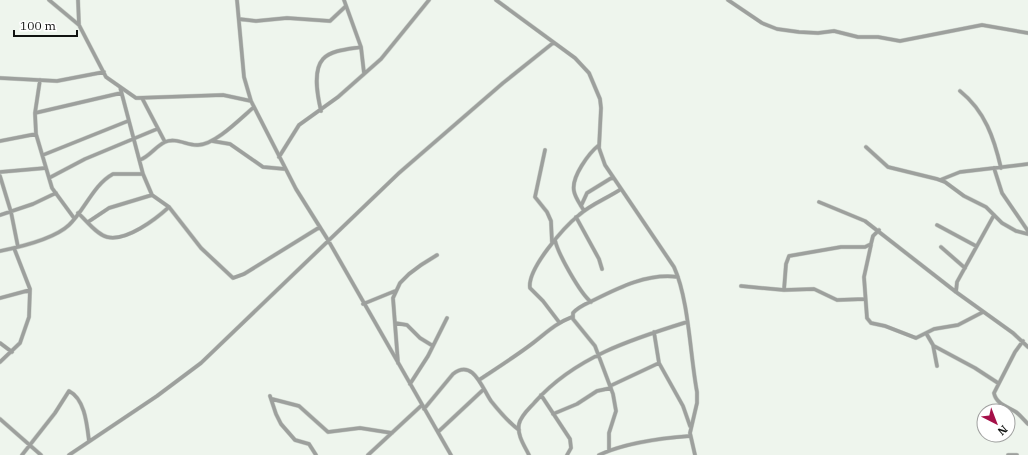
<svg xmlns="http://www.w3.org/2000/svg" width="1028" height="455" font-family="'IBM Plex Serif',serif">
	<rect width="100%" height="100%" fill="#eef5ed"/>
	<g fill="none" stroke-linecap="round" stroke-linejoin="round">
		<!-- street casing -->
		<g stroke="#cbd1ca" stroke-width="4.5">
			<path id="street" d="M49 0 79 25 106 77 136 98 223 95 251 101
				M78 0 79 25
				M237 0 244 77 251 101 296 189 328 240 451 455
				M344 0 361 47 364 73
				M496 0 575 58 589 73 600 99 601 108 599 148 605 165 674 267C689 300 690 355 697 392V403L690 433 695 455
				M728 0 762 23 777 29 799 32 818 33 834 31 858 37H878L900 41 982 25 1028 33
				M239 19 256 21 287 18 330 21 346 6
				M0 78 57 81 104 72
				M40 80 35 113 36 134 52 188 74 218
				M120 87 143 174 152 195 169 207 201 248 233 278 244 274 320 227
				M960 91C985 111 994 138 1001 168
				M142 98 165 142
				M321 111C318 98 312 71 323 59 331 50 349 49 361 47
				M35 113 121 93
				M0 141 36 134
				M212 141 230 144 263 167 285 169
				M866 147 888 167 937 179 945 182 964 196 986 207 1002 223 1016 231 1028 234
				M545 150 535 197 547 212 551 221 552 243
				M43 155 128 121
				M279 157 299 125 338 97 381 59 429 0
				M140 160C150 156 156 146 165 142 176 137 188 146 198 145 215 145 241 118 254 107
				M994 168 1002 193 1028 231
				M0 172 46 168
				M0 176 11 212 18 247
				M49 178 85 159 157 129
				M940 180 960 172 1028 164
				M819 202 865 221 956 292 1013 333 1028 347
				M581 206 587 193 613 177
				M584 211C581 205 575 198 574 191 571 177 589 153 599 145
				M78 213C86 220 96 234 107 237 126 242 156 219 169 207
				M0 215 33 204 56 193
				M576 217 599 259 602 269
				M88 222 109 208 152 195
				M937 225 976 246
				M555 240C558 254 580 293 591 302
				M871 245 864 277 867 318 871 323 885 326 916 338 934 329 958 325 983 312
				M941 247 965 268
				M0 251C20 247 54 239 69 225 85 210 93 185 113 174H143
				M741 286 784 290 814 289 837 300 865 299
				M784 290 786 264 789 256 841 247H865L871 244 873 236 879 230
				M956 292 957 282 994 215
				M0 298 30 290
				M363 304 395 291
				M559 322 543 301 530 288C527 269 564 227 579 215 591 204 608 198 621 189
				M395 323 407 325 420 338 433 346
				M654 332 659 363 683 406 690 426
				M926 333 933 345 937 366
				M1023 341 1015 352 994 393C996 404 1008 407 1016 412 1020 415 1024 420 1028 424
				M0 343 12 352
				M934 346 975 368 998 383
				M0 362 20 343 29 317 30 289 14 248
				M398 363 393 298 400 283 409 274 421 265 437 255
				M479 380C497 368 516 356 533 343 546 333 556 323 572 317
				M410 384 428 356 447 318
				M610 386 659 363
				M541 395 570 439 571 448 567 455
				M270 396 276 414 281 424 295 440 309 444 316 455
				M272 399 299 406 328 432 360 428 392 433
				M424 409 453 374C473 358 482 388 491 401 499 411 508 422 519 430
				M553 414 577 404 597 391 611 388
				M0 419 41 455
				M438 432 484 389
				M609 451V433L616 411 613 394 595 346 573 319V313C579 306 586 304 594 300 620 287 648 273 678 277
				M22 455 55 413 69 391C85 399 87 425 89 441
				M69 455 157 396 201 363 399 173 503 83 553 43
				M368 455 422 405
				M529 455C524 445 517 435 519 424 521 415 530 408 535 402 575 357 632 339 687 322
				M599 455C625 443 662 438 690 436
				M1008 455H1017"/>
		</g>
		<!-- street -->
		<use href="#street" stroke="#9da09d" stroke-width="3.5"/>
	</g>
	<!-- north arrow -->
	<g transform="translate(996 423) rotate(138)"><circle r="19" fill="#ffffff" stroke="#a0a1a0"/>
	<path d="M0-3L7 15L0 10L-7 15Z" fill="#a50f48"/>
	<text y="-6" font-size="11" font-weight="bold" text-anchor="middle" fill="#111311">N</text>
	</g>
	<!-- scale -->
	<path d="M14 30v6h63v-6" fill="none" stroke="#111311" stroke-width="2"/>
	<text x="20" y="30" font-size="12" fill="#111311" stroke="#ffffff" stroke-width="3" paint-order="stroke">100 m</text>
</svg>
